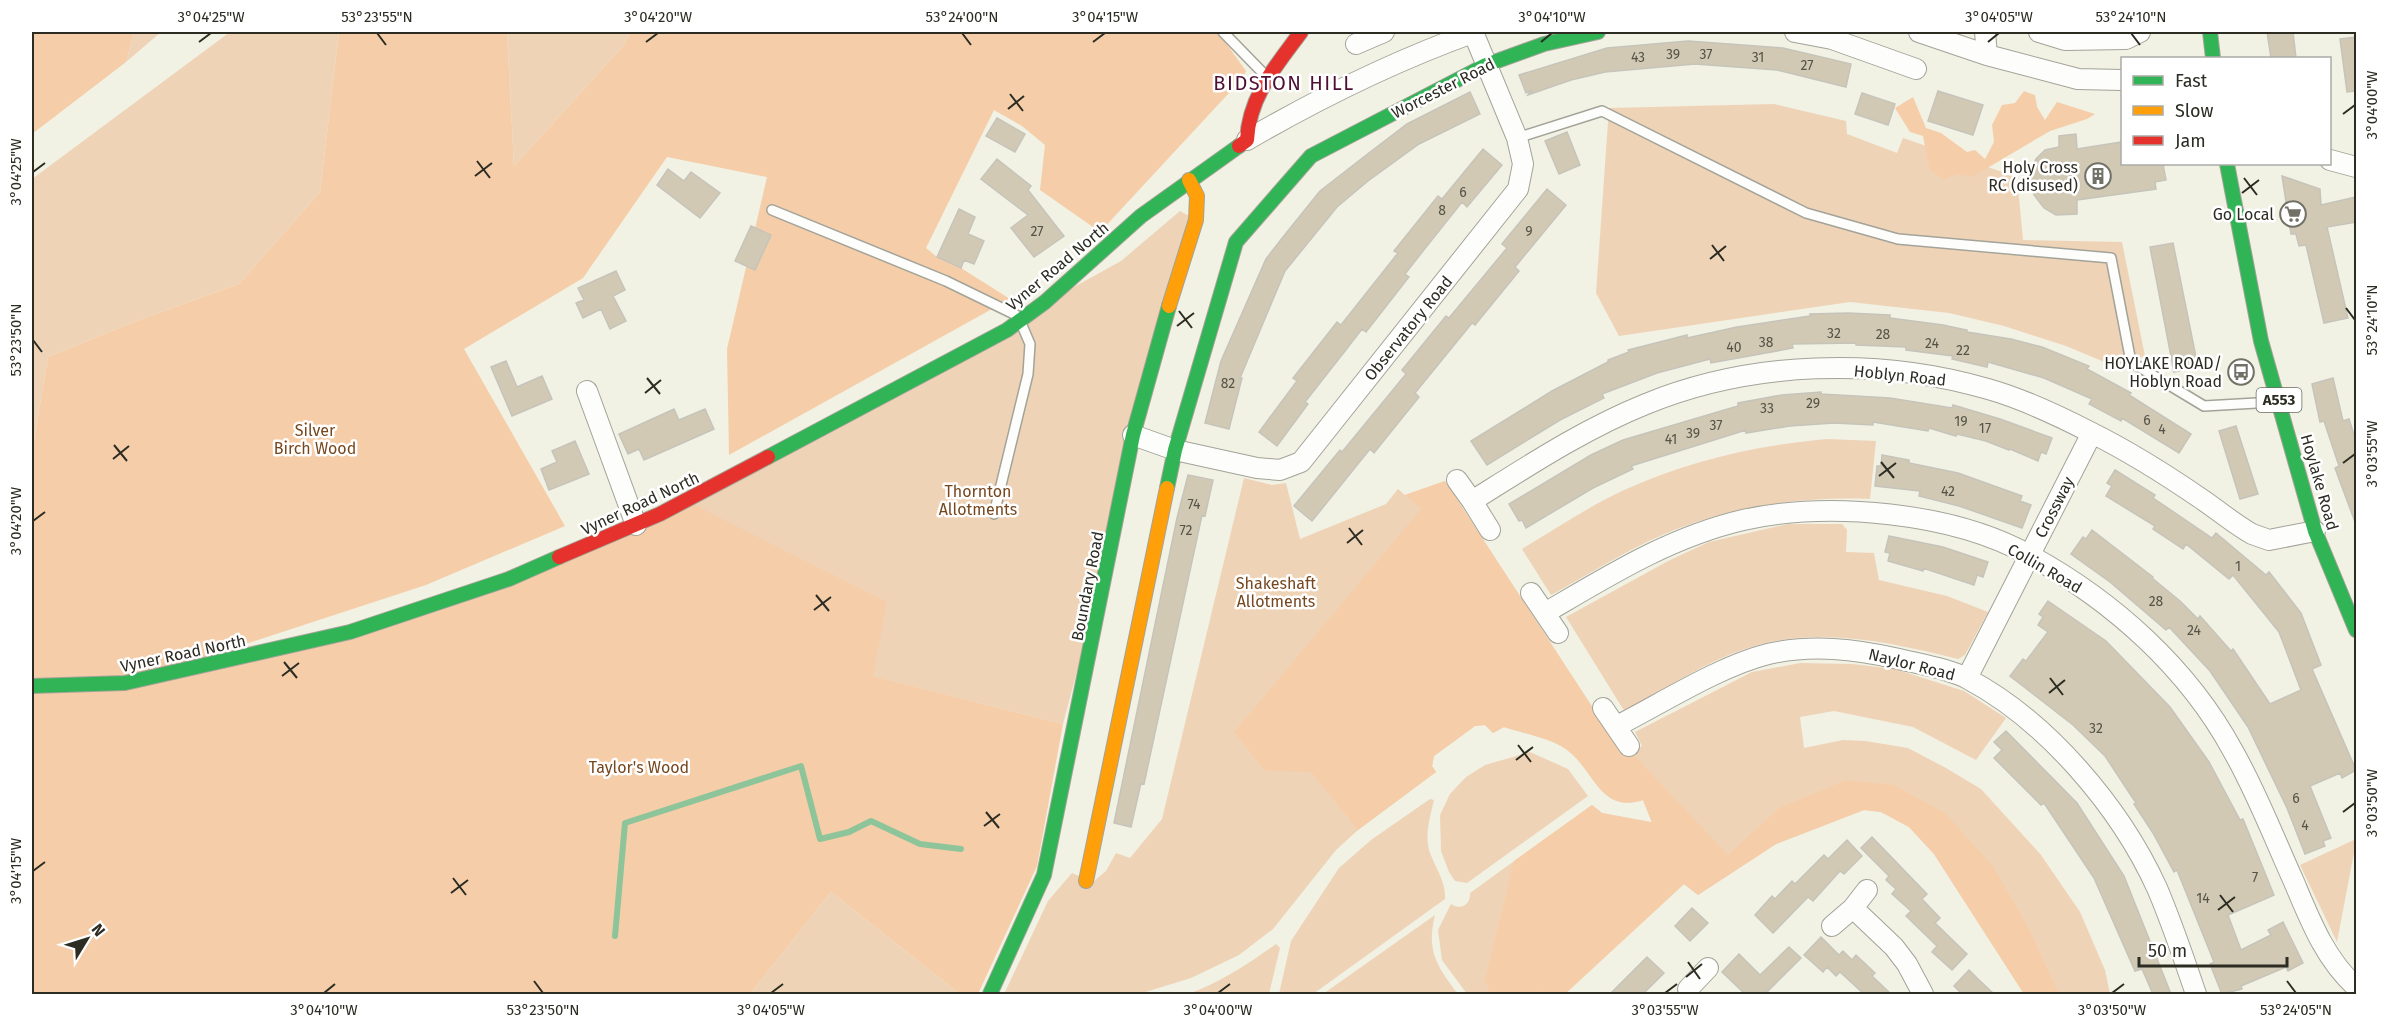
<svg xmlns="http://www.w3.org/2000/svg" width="2388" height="1026" font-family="'Fira Sans',sans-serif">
	<rect width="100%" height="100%" fill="#f1f1e4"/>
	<!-- green -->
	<path fill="#efd3b7" d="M134 32H161L126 62Z
		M230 32H339L320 192 239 284 139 320 48 357 32 452V179Z
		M507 32H630L624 45 514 166Z
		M1774 104 1846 121 1847 134 1897 153 1903 138 2017 177 2023 240 2122 242 2145 356 2114 366 2066 346 2004 326 1949 313 1850 302 1619 336 1596 293 1609 108Z
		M1180 211 1196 220 1063 724 872 676 687 501 1121 261Z
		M1827 439 1876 441 1870 499C1795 496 1719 508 1651 540 1617 556 1584 577 1551 595L1522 549C1555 529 1588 507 1622 491 1690 460 1754 446 1827 439Z
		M1244 478 1272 485 1286 483 1300 539 1386 504 1398 489 1405 495 1445 481 1625 757 1642 746 1635 732 1752 672 1800 663 1852 664 1895 669 1964 691 2006 718 1976 760 1913 727 1834 711 1800 717 1804 748 1843 740 1865 741 1908 748 1946 768 1981 789 2041 855 2080 912 2105 970 2110 994H2024L1934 854 1909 827 1881 812 1864 810 1776 844 1698 895 1684 884 1565 994H1467L1442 960 1438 930 1451 904C1461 911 1471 904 1470 893L1592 805 1602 813 1652 822 1643 800C1597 815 1594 764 1561 746 1544 737 1522 733 1504 727L1493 733 1485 725 1475 726 1434 756 1432 766 1436 772 1358 830 1336 850 1273 929 1239 955 1191 978 1139 994H1004L1048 901 1072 873 1093 882 1106 871 1116 853 1130 858 1162 819Z
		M1788 524H1842L1847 530 1846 552 1874 553 1879 580 1947 596 1988 612 1965 655 1958 659C1887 642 1817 625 1745 649 1707 661 1661 691 1626 710L1623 709 1566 617 1670 560 1709 542Z
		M1530 752 1568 769 1588 796 1467 883 1455 881 1449 872 1441 851 1440 815 1450 794 1466 777 1485 765Z
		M1430 799 1434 800C1430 817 1424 836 1430 853 1436 869 1446 882 1445 899L1313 994H1279L1291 941 1339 868 1371 840Z
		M2356 839V842L2337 942 2300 865Z
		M831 892 960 994H750Z
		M1435 915C1426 951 1437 966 1458 994H1323Z
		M1276 944 1280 948 1269 994H1188C1220 983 1248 964 1276 944Z"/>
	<!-- forest -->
	<path fill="#f5cea9" d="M32 32H134L126 62 32 134Z
		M339 32H507L514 166 624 45 630 32H1218L1246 71 1242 79 1100 232 1040 190 1045 145 1022 126 994 110 926 248 937 257 961 268 1010 299 729 455 727 349 767 177 667 157 583 278 464 349 565 526 426 585 132 681 350 632 687 501 887 602 873 676 1063 724 1037 866 978 994H960L831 892 750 994H32V452L48 357 139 320 239 284 320 192Z
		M2024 91 2035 95 2037 107 2045 120 2057 102 2095 114 2087 119 2050 131 1972 177 1957 174 1945 179 1930 171 1923 136 1910 132 1895 108 1913 97 1926 128 1941 133 1967 152 1975 150 1985 159 1994 142 1992 125 2002 105 2015 103Z
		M1445 481 1625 757 1632 753 1728 855 1779 808 1846 780 1894 785 1945 813 1993 866 2029 929 2059 994H2024L1934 854 1909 827 1881 812 1864 810 1776 844 1698 895 1684 884 1565 994H1546L1539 991 1529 994H1490L1485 980 1514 861 1592 805 1602 813 1652 823 1643 800C1597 815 1594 764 1561 746 1544 737 1522 733 1504 727L1493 733 1485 725 1475 726 1434 756 1432 766 1436 772 1358 830 1311 772 1265 771 1234 732 1421 509 1405 495Z"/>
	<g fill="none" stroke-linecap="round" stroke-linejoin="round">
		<!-- stream -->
		<path stroke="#8ec49a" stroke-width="6" d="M615 936 625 823 801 766 820 839 849 832 871 821 920 844 961 849"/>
	</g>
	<!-- building -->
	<path fill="#d1c9b4" stroke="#c6c4ba" stroke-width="1.5" d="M2267 32H2293L2296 58H2271Z
		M2356 37V91L2347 92 2340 39Z
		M1688 41 1783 48 1851 64 1846 87 1777 70 1695 64 1605 72 1571 80 1528 95 1532 90 1526 93 1519 75 1607 48Z
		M1938 91 1983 105 1973 135 1928 121Z
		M1470 92 1480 114 1419 144 1368 181 1337 207 1285 271 1240 378H1242L1229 429 1205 423 1221 361 1266 259 1283 237 1320 191 1365 156 1407 124Z
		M1862 93 1895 104 1888 125 1855 114Z
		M997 118 1025 134 1015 152 986 136Z
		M1567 132 1580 165 1559 174 1545 141Z
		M2076 134 2077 149 2122 142V164H2163L2166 180 2155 182 2156 189 2077 200V214L2056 215 2044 208 2034 195 2030 182V172L2036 159 2045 150 2059 147V136Z
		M1483 149 1502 165 1467 207 1462 202 1423 251 1405 274 1409 277 1366 332 1362 329 1345 351 1305 402 1308 404 1277 446 1259 432 1297 381 1293 378 1337 322 1341 325 1398 253 1394 251 1438 196 1442 199Z
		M997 159 1031 186 1028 190 1064 236 1034 257 1011 228 1028 215 981 179Z
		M668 169 684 181 691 172 720 193 700 218 657 185Z
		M2282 176 2320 189 2321 205 2356 197V222L2327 227 2348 318 2324 323 2306 245 2299 246 2296 234H2291Z
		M1547 189 1566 205 1515 267 1519 271 1475 325 1472 323 1415 393 1419 397 1374 453 1370 449 1312 521 1294 506 1340 450 1342 452 1406 374 1402 370 1446 316 1449 318 1507 248 1502 244Z
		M959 209 975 217 968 234 984 241 974 264 964 260 961 268 937 257Z
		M751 226 771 235 755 270 735 261Z
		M2173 243 2198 367 2174 372 2150 247Z
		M616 271 625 290 613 296 626 321 610 329 601 309 583 318 576 303 584 300 578 288Z
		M1848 313 1890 315V318L1943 325 1967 330V332L2011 339 2042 347 2089 366 2087 369 2131 393 2129 395 2191 434 2179 453 2122 418 2121 421 2089 404 2092 399 2044 378 1988 362 1987 367 1952 359 1953 356 1906 350V347L1856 345V343L1792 344 1793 348 1711 363 1710 359 1657 373 1602 394 1604 398 1560 420 1487 465 1471 441 1552 391 1608 362V360L1629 352 1628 350 1687 335V338L1737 327 1810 316V314Z
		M506 361 517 387 542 376 552 399 512 416 491 367Z
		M2333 378 2343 421 2349 419 2356 441V521L2355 522 2335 468 2339 466 2324 421 2320 422 2312 384Z
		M1821 392V394L1890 398 1952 408 1953 405 2000 419 2052 438 2046 454 2041 452 2038 461 2010 449 2009 450 1986 441 1957 434 1956 436 1929 428 1928 431 1873 422V425L1834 423 1790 426 1746 433V430L1631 466 1633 469 1593 488 1526 528 1522 520 1519 521 1509 504 1591 455 1623 440 1738 406V403L1782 395Z
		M674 409 679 420 705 409 714 429 644 460 639 449 628 454 619 434Z
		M2236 426 2258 494 2240 499 2219 431Z
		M575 441 589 474 549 490 541 469 557 462 552 451Z
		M1882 455 1909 460V463L1958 473 2022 496 2020 501 2031 505 2022 528 1959 506 1919 496 1920 491 1875 486 1877 466H1881Z
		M2115 470 2155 495 2153 498 2212 538 2216 533 2266 575 2269 572 2301 613 2321 665 2312 669 2356 770 2342 778 2340 773 2310 786 2331 838 2323 841 2325 846 2305 854 2287 808 2248 727 2210 671 2169 627 2166 630 2110 582 2071 554 2083 537 2086 539 2092 530 2153 577 2152 578 2180 601 2198 619 2200 616 2231 651 2233 649 2270 704 2301 690 2279 632 2233 575 2229 579 2186 544 2183 549 2153 529 2155 526 2106 496 2112 486 2107 483Z
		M1188 475 1213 480 1205 516 1202 515 1144 784 1141 783 1131 827 1114 823 1177 518Z
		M1889 536 1943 547 1988 562 1983 577 1977 575 1974 585 1923 568V571L1888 561 1890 553 1885 552Z
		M2048 601 2106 641 2170 707 2209 762 2240 820 2243 819 2274 895 2228 915 2241 950 2271 935 2268 930 2283 922 2303 963 2288 971 2286 967 2241 986 2242 989 2222 994 2210 964 2214 962 2177 870 2174 872 2153 833 2134 804 2136 803 2105 756 2073 725 2010 676 2023 659 2026 661 2048 632 2038 625 2043 617 2039 614Z
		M2006 731 2077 803 2124 876 2171 994H2153L2142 969 2135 971 2094 878 2044 803 2041 805 1994 758 2002 750 1994 742Z
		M1872 837 1927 894 1922 899 1940 918 1935 923 1967 954 1952 970 1932 952 1937 946 1906 916 1911 911 1892 894 1896 889 1886 880 1889 876 1861 848Z
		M1847 840 1862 856 1844 874 1840 871 1813 901 1808 897 1773 933 1755 915 1772 896 1775 899 1792 881 1795 884 1824 855 1828 859Z
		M1692 908 1708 923 1690 941 1675 926Z
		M1821 937 1839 955 1843 951 1852 960 1856 955 1875 973 1872 976 1891 994H1864L1840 972 1836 976 1827 967 1823 972 1804 955Z
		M1789 947 1801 958 1765 994H1745L1722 972 1739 954 1760 975Z
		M1647 957 1664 973 1643 994H1610Z
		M1969 970 1979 980 1994 994H1962L1954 986Z"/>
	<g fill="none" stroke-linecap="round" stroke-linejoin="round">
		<!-- lane casing -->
		<g stroke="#a3a399" stroke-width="12">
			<path id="lane" d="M1223 32 1265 75
				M1517 138 1602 111 1806 213 1898 239 2111 258 2131 362 2204 406 2274 402
				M772 210 946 281 1018 316
				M994 514 1028 374 1030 344 1021 323"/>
		</g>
		<!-- street casing -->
		<g stroke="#a3a399" stroke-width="22">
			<path id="street" d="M1795 32 1832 39 1916 69
				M1919 32 1987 55 2078 79 2122 80
				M1985 32 1987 55
				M2039 32 2065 40 2126 39 2140 32
				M1356 44 1384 32
				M1247 140C1321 97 1394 61 1475 32
				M2330 160 2356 167
				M587 391 636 525
				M1133 435 1175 450 1257 468 1280 470 1301 462 1518 189 1523 164 1517 138 1473 32
				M1457 480 1472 501C1528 466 1584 429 1646 404 1751 361 1879 357 1988 389 2024 399 2059 416 2092 433 2130 452 2165 474 2200 498 2218 510 2234 524 2252 534L2269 540 2315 531
				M1472 501 1490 530
				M1531 593 1558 633
				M1545 613C1608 576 1670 537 1743 520 1829 501 1953 512 2031 556 2113 601 2188 668 2233 751 2257 793 2274 838 2294 882 2310 920 2325 959 2356 987
				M1967 678 2092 433
				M1603 708 1629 746
				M1617 726C1662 703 1720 666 1768 654 1812 644 1855 649 1899 659 1919 664 1950 669 1968 679 2047 721 2120 807 2157 888 2172 923 2184 959 2196 994
				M1867 890 1853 908 1894 947 1907 964 1923 994
				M1832 926 1853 908
				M1688 989 1708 968"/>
		</g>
		<!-- fast casing -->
		<g stroke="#a3a399" stroke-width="16">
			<path id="fast" d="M2210 32 2213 58
				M2227 164 2261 341 2315 531 2356 630
				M768 457 1007 330 1045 302 1141 216 1239 146
				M1167 488 1175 450 1236 242 1311 156 1486 65 1544 44 1598 32
				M32 686 125 683 350 632 509 579 559 557
				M990 994 1044 875 1133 435 1169 306"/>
		</g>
		<!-- slow casing -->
		<g stroke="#a3a399" stroke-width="16">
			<path id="slow" d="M1169 306 1196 220 1197 196 1189 180
				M1086 881 1167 488"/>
		</g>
		<!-- jam casing -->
		<g stroke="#a3a399" stroke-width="16">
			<path id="jam" d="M1239 146 1247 140C1249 96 1276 66 1301 32
				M559 557 660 514 768 457"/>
		</g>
		<!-- lane -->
		<use href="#lane" stroke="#fdfdfb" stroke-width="9"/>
		<!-- street -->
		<use href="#street" stroke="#fdfdfb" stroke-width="20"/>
		<!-- fast -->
		<use href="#fast" stroke="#30b455" stroke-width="14"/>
		<!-- slow -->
		<use href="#slow" stroke="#ff9f0a" stroke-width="14"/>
		<!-- jam -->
		<use href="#jam" stroke="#e5322d" stroke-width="14"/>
	</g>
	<!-- ticks -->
	<path fill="none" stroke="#2c2c23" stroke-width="2" d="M377 33 386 45M962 33 971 45M2131 33 2140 45M199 42 211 33M646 42 658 33M1093 42 1105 33M1541 42 1552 33M1988 42 1999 33M1010 94 1023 111M1008 109 1024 96M2343 114 2355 105M477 161 490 178M33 172 45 163M475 176 492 163M2244 178 2257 195M2242 193 2259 180M1712 245 1724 261M1710 259 1726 246M2346 308 2355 320M1179 311 1192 328M1177 326 1194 313M33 340 42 352M647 378 660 394M645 393 661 380M114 445 127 461M113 459 129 446M1881 462 1894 478M2343 463 2355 454M1879 476 1896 463M33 521 45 512M1349 528 1362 545M1347 543 1363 530M816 595 829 611M814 610 831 597M284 662 297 678M282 676 299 663M2050 678 2063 695M2049 693 2065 680M1518 745 1531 762M1516 760 1533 747M986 812 999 828M2343 812 2355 803M984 826 1000 814M33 871 45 862M453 878 466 895M451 893 468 880M2220 895 2233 912M2218 910 2235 897M1688 962 1700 979M1686 977 1702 964M534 981 543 993M2287 981 2296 993M324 993 335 984M771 993 783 984M1218 993 1230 984M1665 993 1677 984M2112 993 2124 984"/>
	<!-- icons -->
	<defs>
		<g id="building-ring" transform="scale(1.35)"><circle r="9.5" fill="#fff" stroke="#717167" stroke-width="1.5"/><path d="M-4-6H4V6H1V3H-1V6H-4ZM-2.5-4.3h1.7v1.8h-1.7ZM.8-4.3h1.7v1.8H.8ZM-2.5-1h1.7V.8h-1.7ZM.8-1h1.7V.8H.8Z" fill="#717167"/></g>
		<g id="supermarket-ring" transform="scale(1.35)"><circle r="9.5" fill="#fff" stroke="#717167" stroke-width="1.5"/><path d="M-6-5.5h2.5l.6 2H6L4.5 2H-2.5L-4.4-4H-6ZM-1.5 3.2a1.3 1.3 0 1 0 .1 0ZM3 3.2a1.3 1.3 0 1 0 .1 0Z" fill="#717167"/></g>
		<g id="bus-ring" transform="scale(1.35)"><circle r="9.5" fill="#fff" stroke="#717167" stroke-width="1.5"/><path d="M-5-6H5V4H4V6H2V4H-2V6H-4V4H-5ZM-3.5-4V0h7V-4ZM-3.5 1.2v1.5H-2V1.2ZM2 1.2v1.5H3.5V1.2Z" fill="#717167"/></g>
	</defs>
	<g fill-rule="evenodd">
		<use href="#building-ring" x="2098" y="176"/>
		<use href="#supermarket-ring" x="2293" y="214"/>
		<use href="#bus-ring" x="2241" y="372"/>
	</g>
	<g text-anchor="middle" stroke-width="5" stroke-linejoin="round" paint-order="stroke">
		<!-- number labels -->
		<g font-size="14" fill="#555347">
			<text x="1673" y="59">39</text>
			<text x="1706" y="59">37</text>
			<text x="1638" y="62">43</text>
			<text x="1758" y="62">31</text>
			<text x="1807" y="70">27</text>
			<text x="1463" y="197">6</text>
			<text x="1442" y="215">8</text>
			<text x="1037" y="236">27</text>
			<text x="1529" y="236">9</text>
			<text x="1834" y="338">32</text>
			<text x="1883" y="339">28</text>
			<text x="1766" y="347">38</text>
			<text x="1932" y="348">24</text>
			<text x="1734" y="352">40</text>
			<text x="1963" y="355">22</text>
			<text x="1228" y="388">82</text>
			<text x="1813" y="408">29</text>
			<text x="1767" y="413">33</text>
			<text x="2147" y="425">6</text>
			<text x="1961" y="426">19</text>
			<text x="1716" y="430">37</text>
			<text x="1985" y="433">17</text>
			<text x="2162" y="434">4</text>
			<text x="1693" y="438">39</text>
			<text x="1671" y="444">41</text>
			<text x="1948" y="496">42</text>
			<text x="1194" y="509">74</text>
			<text x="1186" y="535">72</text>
			<text x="2238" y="571">1</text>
			<text x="2156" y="606">28</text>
			<text x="2194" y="635">24</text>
			<text x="2096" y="733">32</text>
			<text x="2296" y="803">6</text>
			<text x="2305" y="830">4</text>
			<text x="2255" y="882">7</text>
			<text x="2203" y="903">14</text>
		</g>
		<!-- shield labels -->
		<rect fill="#fff" stroke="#6b6b65" stroke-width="1.5" x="2256.5" y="388" width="45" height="24" rx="4.5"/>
		<g font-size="15" font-weight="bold" fill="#2c2c23">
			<text x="2279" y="405">A553</text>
		</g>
		<!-- street labels -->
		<g font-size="16" fill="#2c2c23" stroke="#fff">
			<text transform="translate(1443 88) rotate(-27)" y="6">Worcester Road</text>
			<text transform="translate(1057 266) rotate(-40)" y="6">Vyner Road North</text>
			<text transform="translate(1408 328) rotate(-51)" y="6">Observatory Road</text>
			<text transform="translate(1900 375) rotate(6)" y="6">Hoblyn Road</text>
			<text transform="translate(2320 482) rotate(74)" y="6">Hoylake Road</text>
			<text transform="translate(640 503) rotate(-25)" y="6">Vyner Road North</text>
			<text transform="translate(2054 507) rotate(-63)" y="6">Crossway</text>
			<text transform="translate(2045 568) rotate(30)" y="6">Collin Road</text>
			<text transform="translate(1087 586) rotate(-79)" y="6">Boundary Road</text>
			<text transform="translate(183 653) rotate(-12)" y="6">Vyner Road North</text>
			<text transform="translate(1912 664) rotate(14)" y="6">Naylor Road</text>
		</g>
		<!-- poi labels -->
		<g font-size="16" fill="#2c2c23" stroke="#fff" text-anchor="end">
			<text x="2078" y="173">Holy Cross<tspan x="2078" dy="18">RC (disused)</tspan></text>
			<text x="2274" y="220">Go Local</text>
			<text x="2222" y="369">HOYLAKE ROAD/<tspan x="2222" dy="18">Hoblyn Road</tspan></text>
		</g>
		<!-- park labels -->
		<g font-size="16" fill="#76471e" stroke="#fff">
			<text x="315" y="436">Silver<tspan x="315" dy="18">Birch Wood</tspan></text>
			<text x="978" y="497">Thornton<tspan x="978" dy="18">Allotments</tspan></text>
			<text x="1276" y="589">Shakeshaft<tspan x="1276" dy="18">Allotments</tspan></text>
			<text x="639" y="773">Taylor's Wood</text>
		</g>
		<!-- quarter labels -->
		<g font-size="20" letter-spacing="1.5" fill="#4d0f33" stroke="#fff">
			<text x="1284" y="90">BIDSTON HILL</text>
		</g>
	</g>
	<!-- border -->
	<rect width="2388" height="1026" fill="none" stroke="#ffffff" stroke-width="66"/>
	<!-- legend -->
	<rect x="2121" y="57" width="210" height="108" fill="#ffffff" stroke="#ababa7" stroke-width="1.5"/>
	<rect x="2133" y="76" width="30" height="9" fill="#30b455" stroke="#ababa7" stroke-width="1.5"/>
	<text x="2175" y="87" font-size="18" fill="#2c2c23">Fast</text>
	<rect x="2133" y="106" width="30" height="9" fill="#ff9f0a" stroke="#ababa7" stroke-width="1.5"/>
	<text x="2175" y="117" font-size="18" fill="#2c2c23">Slow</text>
	<rect x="2133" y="136" width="30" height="9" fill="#e5322d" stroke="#ababa7" stroke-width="1.5"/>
	<text x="2175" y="147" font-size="18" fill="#2c2c23">Jam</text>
	<!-- north arrow -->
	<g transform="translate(87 939) rotate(52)" stroke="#ffffff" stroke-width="4.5" paint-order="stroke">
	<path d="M0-4.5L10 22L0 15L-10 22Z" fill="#2c2c23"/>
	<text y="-9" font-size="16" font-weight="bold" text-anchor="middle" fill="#2c2c23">N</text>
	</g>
	<!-- scale -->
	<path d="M2139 957v9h148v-9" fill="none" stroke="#2c2c23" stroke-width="3"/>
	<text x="2148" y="957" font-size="18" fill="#2c2c23" stroke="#ffffff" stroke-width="4.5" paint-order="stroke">50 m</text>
	<rect x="33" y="33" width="2322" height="960" fill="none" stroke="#2c2c23" stroke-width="2"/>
	<g font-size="15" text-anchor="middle" fill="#2c2c23">
		<text x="211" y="22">3°04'25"W</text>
		<text x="377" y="22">53°23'55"N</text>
		<text x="658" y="22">3°04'20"W</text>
		<text x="962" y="22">53°24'00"N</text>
		<text x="1105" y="22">3°04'15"W</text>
		<text x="1552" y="22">3°04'10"W</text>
		<text x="1999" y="22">3°04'05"W</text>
		<text x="2131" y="22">53°24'10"N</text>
		<text transform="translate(2372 105) rotate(-90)" y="5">3°04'00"W</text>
		<text transform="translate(16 172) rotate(-90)" y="5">3°04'25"W</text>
		<text transform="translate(2372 320) rotate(-90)" y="5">53°24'10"N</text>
		<text transform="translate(16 340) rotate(-90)" y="5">53°23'50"N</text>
		<text transform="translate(2372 454) rotate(-90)" y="5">3°03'55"W</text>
		<text transform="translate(16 521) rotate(-90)" y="5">3°04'20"W</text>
		<text transform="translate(2372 803) rotate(-90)" y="5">3°03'50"W</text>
		<text transform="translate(16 871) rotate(-90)" y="5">3°04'15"W</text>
		<text x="324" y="1015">3°04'10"W</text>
		<text x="543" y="1015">53°23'50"N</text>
		<text x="771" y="1015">3°04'05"W</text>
		<text x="1218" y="1015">3°04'00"W</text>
		<text x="1665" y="1015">3°03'55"W</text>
		<text x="2112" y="1015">3°03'50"W</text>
		<text x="2296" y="1015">53°24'05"N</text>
	</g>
</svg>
